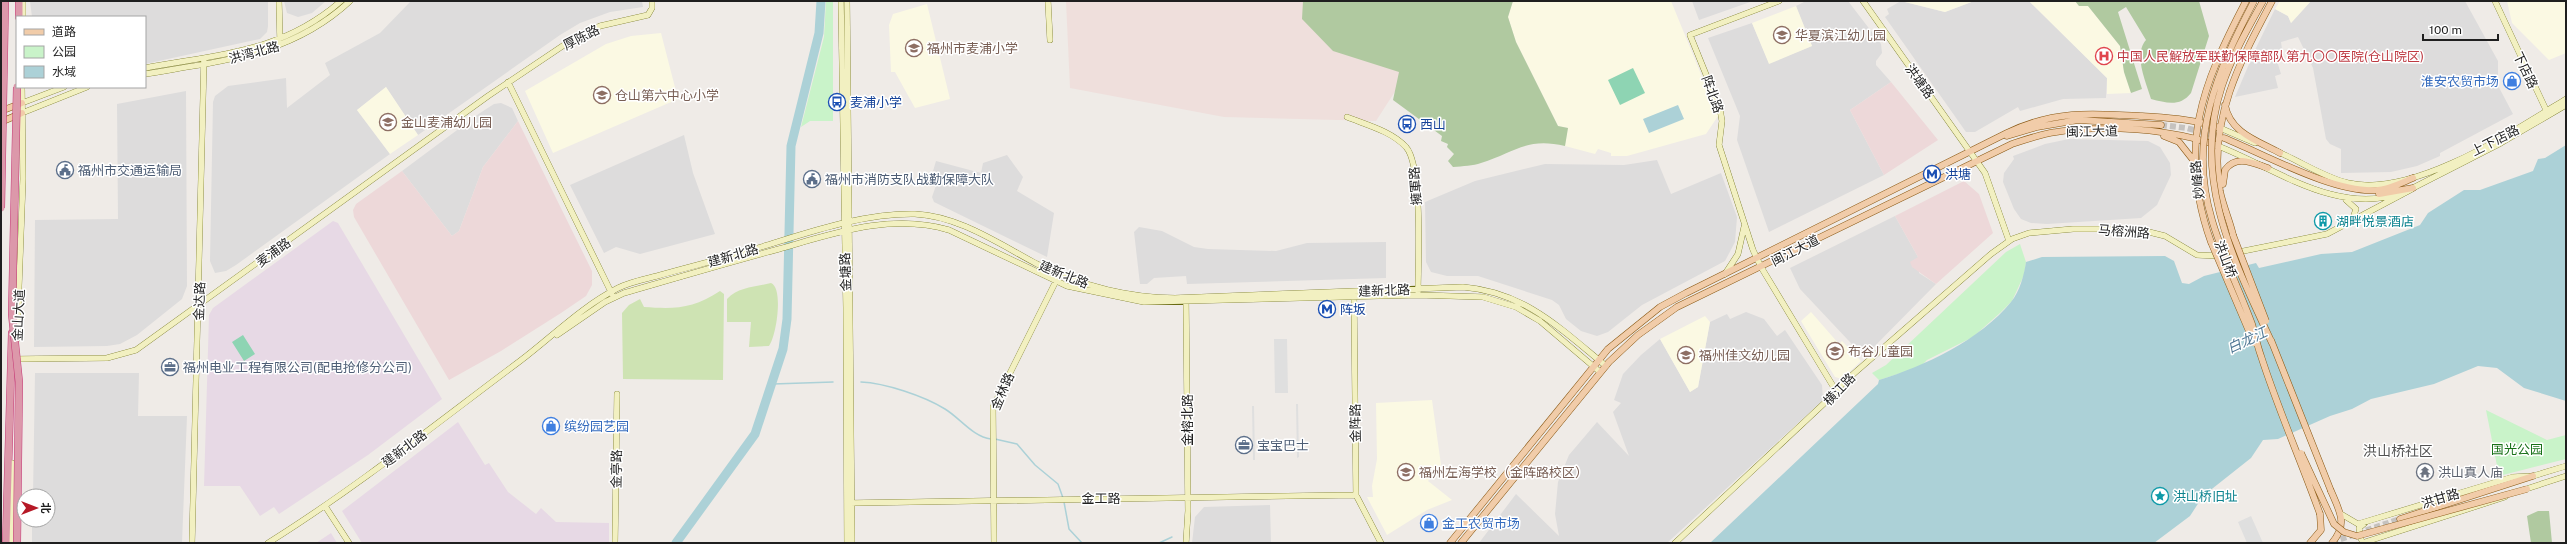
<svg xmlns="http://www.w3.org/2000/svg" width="2567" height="544" font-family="'Public Sans','Noto Sans SC',sans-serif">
	<rect width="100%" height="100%" fill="#efebe7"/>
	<!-- residential -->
	<path fill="#dddcdc" d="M30 1H268V26L267 32 260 39 145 64V17H32Z
		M284 1H326L312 13 298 17 287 13Z
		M411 1H642L643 7 610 12 580 23 560 35 418 135 386 87 357 110 390 154 236 265 226 271 215 273 210 261 213 102 215 96 228 86 286 78 287 108 330 75 325 63 380 33Z
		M1692 1H1753L1699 20Z
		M1806 1H1848L1881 44 1882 53 1876 61V65L1891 82 1850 110 1884 175 1769 232 1737 140 1740 116 1708 38 1752 23 1769 63 1812 46 1796 6Z
		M1901 1 1945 12 1974 1H2029L2107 78 2106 98 2063 99 2020 111 2018 107 1975 132H1966L1885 17 1889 14 1887 9Z
		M2311 1H2465L2498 61V75L2494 78 2513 114 2440 153V156L2417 166 2391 172 2341 173V149L2330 144 2326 139 2313 68 2298 37 2281 42 2282 49 2274 51 2281 74 2275 76 2278 88 2235 97 2255 50 2275 9 2288 16 2291 23Z
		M186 91 187 286 182 299 137 335 120 344 107 346 34 347 35 220 118 219 117 104Z
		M501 103 512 108 518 121 483 167 459 231 452 236 402 171 480 113 494 104Z
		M684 135 693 173 715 234 640 254 616 247 604 253 570 185Z
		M2069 139 2148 141 2160 147 2170 163 2171 175 2157 205 2141 218 2047 224 2031 223 2021 219 2014 209 2003 182 2004 173 2014 159 2013 156 2045 144Z
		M1007 155 1023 177 1017 191 1054 213 1047 257 934 202 932 197 940 174 933 171 936 161 981 173 983 163Z
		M1657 160 1671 194 1721 173 1737 217 1735 242 1725 261 1642 305 1608 332 1597 336 1581 331 1566 319 1559 305 1552 300 1478 276H1447L1431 272 1426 262 1425 202 1475 181 1545 164 1624 165Z
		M1895 216 1918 257 1919 273 1936 284 1864 357 1800 289 1790 268Z
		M1139 227 1162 231 1194 247 1208 249 1276 251 1307 243 1386 242V278L1187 284 1186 276 1154 278 1147 284H1140L1134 232Z
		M1746 312 1764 319 1777 336 1785 330 1822 385 1823 400 1667 543H1479L1516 494 1559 536 1555 514 1558 482 1569 455 1597 422 1629 456 1613 412 1621 403 1614 400 1623 374 1641 355 1660 339 1690 392 1698 387 1710 322 1727 314 1730 319Z
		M35 373H139L138 416H187L182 543H32V520H48V496H33Z
		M1270 505 1271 543H1192L1195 517 1204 507Z"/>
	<!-- commercial -->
	<path fill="#edd8d9" d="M1891 82 1938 140 1884 175 1850 110Z
		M518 121 592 271V285L586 296 561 313 501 351 449 380 354 217 353 210 356 204 402 171 452 236 459 231 483 167Z
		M1964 181 1979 194 1993 233 1936 284 1912 267 1910 262 1918 257 1895 216Z"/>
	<!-- industrial -->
	<path fill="#e7d9e5" d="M333 221 338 223 442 399 368 455 279 514 274 507 260 516 240 486H204L209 315 213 308Z
		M458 422 485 465 489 463 508 492 536 514 541 508 556 522 609 523V543H362L342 511Z
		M331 533 337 543H316Z"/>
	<!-- education -->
	<path fill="#fbf9e3" d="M1513 1H1671L1718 116 1706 134 1627 156H1611V153L1598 149 1595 154 1565 146 1568 128 1558 126 1516 42 1508 17Z
		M1901 1H1974L1945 12Z
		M2029 1H2075L2079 6H2088L2120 46 2124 72 2131 93 2107 94V78Z
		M2280 1H2311L2291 23 2288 16 2275 9Z
		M2507 1H2566V53L2549 60 2512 23Z
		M927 4 950 99 915 108 895 72H891L889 25 893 14Z
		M1796 6 1812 46 1769 64 1752 23Z
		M661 33 678 99 553 153 525 91 606 44 631 36Z
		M386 87 418 135 390 154 357 110Z
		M1811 312 1839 344 1842 341 1861 361 1842 379 1835 377 1801 321Z
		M1705 316 1710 322 1698 387 1690 392 1660 339Z
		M1432 400 1441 465 1428 481 1452 500 1427 510 1387 535 1367 497H1373L1372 486 1377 459 1376 403Z"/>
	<!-- military -->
	<path fill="#efdfdc" d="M1066 1H1418L1405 76 1376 121 1224 117 1070 88Z"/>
	<!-- grass -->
	<path fill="#cee3b3" d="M771 283C784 288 776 338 769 346L749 347 751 322H727V299C738 287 755 287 771 283Z
		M720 291 724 294 723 380 623 379 622 313 629 305 640 299 644 307C675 309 693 309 720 291Z"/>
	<!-- forest -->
	<path fill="#b0c9a0" d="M1303 1H1513L1508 17 1516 42 1558 126 1568 128 1565 146C1527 137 1515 152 1481 163 1473 166 1463 166 1453 167L1448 161 1454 154 1447 147 1448 144 1441 141 1442 136 1393 100 1399 72 1333 51 1302 19Z
		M2075 1H2199L2209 36 2191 93C2180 107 2167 103 2151 99 2146 82 2133 55 2146 40L2126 7 2118 12 2142 89 2131 93 2124 72 2120 46 2088 6H2079Z
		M2538 511H2549L2552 543H2531L2527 516Z"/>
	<!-- park -->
	<path fill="#c9f3c9" d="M826 1H833V121H810L801 127 824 37Z
		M2020 244 2026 262 2024 275 2012 301 2000 313 1973 337 1927 360 1920 367 1879 380 1872 373 1886 365 2006 252Z
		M2486 410 2547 440 2566 435V459L2499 476Z"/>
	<!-- pitch -->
	<path fill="#8ed4b3" d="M1633 68 1645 93 1620 105 1608 80Z
		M243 335 255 354 244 361 232 342Z"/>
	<!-- parking -->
	<path fill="#dfdfdf" d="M1274 339H1287L1288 393H1275Z
		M1296 404H1298L1299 457 1297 458Z
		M1252 406H1254L1255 460H1253Z
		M2251 516 2263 543H2247L2238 522Z"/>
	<!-- water -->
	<path fill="#acd1d7" d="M1678 105 1684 119 1649 133 1643 119Z
		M2566 145V401L2524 388 2497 368 2478 366 2434 384 2371 399 2352 409 2330 416 2278 439 2263 440 2251 458 2203 496 2190 516 2154 543H1710L1878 384 1879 380C1925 366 1980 340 2011 302 2020 291 2024 275 2026 262L2042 257 2165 256 2174 261 2182 283 2189 284 2204 276 2256 263 2259 268 2321 254 2352 252 2420 225 2428 213 2464 190H2480L2533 171 2538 159 2545 158Z"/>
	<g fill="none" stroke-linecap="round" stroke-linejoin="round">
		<!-- stream -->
		<path stroke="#acd1d7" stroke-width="1.5" d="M861 382C885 383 924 396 945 409 960 418 973 437 991 439
			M773 384 833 382
			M995 439 1017 444 1035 465 1058 484 1063 498
			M1064 502 1069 529 1082 543
			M1159 543 1172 537"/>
		<!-- river -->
		<path stroke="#acd1d7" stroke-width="9" d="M676 543 755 434 783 349 787 319 791 146 819 33 821 1"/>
		<!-- primary-tunnel -->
		<path stroke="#c5c2bf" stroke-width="6" stroke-dasharray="6 3" stroke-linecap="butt" d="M2161 125 2186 128 2217 136
			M2332 542 2400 519"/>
		<!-- secondary casing -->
		<g stroke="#686a12" stroke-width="6">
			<path id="secondary" d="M279 1 280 42
				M841 1 846 307 847 543
				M847 1 852 543
				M1048 1 1050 40
				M1779 1 1690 35 1720 109 1722 121 1719 145 1753 250 1761 267 1836 391
				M1863 1 1985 173 2009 241
				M2495 1 2548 114
				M23 17V1
				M145 68C218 54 282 53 341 1
				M145 74C220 61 291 56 350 1
				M508 82 612 294
				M22 103 64 87
				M22 113 87 87
				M1347 117C1367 125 1391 131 1406 147 1423 166 1418 263 1418 291
				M2220 128 2255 143
				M2218 146C2275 168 2337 216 2401 193
				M2276 151C2300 161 2323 177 2348 183 2413 198 2512 132 2566 99
				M2409 190 2501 143 2566 105
				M2346 200 2356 209 2352 221
				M1725 274 1738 254 1744 227
				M1354 297 1356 495 1381 543
				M557 335 605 302 624 293C676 278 727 263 779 249 835 233 891 213 949 230L1067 286 1144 302 1418 295 1483 297 1516 307 1540 321 1600 372
				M17 339 23 179 22 87
				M15 359 107 358 136 350 488 96 570 41 600 26 648 15 652 8V1
				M2523 490 2566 476
				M850 503 1356 495
				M325 506 349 543
				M2341 514 2358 524 2513 477 2533 476 2566 466
				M2361 539 2359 528 2365 523
				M11 543 12 463
				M192 543 204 58
				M268 543C356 488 437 423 520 361 553 336 581 307 618 288 630 282 645 279 657 276 692 266 726 258 761 247 810 232 863 213 915 214 959 216 999 244 1037 264 1080 285 1127 298 1175 298L1463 287C1525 292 1561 329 1606 366
				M615 543 617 394
				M994 543 993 407 1057 279
				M1186 543 1188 511 1186 299
				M1675 543 1832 396 1843 383 1991 254 2012 239 2029 233 2073 229H2122L2145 231 2165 236 2197 255 2219 256 2327 234 2412 189
				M2362 543 2505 497"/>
		</g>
		<!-- primary casing -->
		<g stroke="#885712" stroke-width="7">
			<path id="primary" d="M2225 105C2230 133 2258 141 2280 153
				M1 111 22 103
				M1 122 22 113
				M2007 136 2037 127 2078 120 2161 125
				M2164 136 2179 142 2194 161
				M2224 138C2266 155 2335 194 2378 190 2390 189 2401 183 2413 178
				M2223 184 2225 170C2236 154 2253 163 2268 168
				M2379 194 2413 188
				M2233 235C2230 221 2223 206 2220 191 2208 121 2240 61 2272 1
				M2211 242C2177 147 2202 85 2246 1
				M2331 491C2340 512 2348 524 2332 543
				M2400 519 2533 476
				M1450 543 1608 349 1660 307 1686 293 2007 133C2054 110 2092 113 2142 116 2169 118 2194 119 2220 128
				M1461 543 1609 362 1638 335 1677 307 2012 144C2027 139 2041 134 2056 132 2103 124 2174 129 2218 146
				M2310 543 2321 530 2320 514"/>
		</g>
		<!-- highway casing -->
		<g stroke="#c63a76" stroke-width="8">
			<path id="highway" d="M19 17V1
				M6 543 12 333"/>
		</g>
		<!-- secondary -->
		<use href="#secondary" stroke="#f2f0c1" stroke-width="5.5"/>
		<!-- primary -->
		<use href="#primary" stroke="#f1cca9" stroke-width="6"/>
		<!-- highway -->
		<use href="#highway" stroke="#dc98aa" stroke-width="7"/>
		<!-- primary-bridge casing -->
		<g stroke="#885712" stroke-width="7" stroke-linecap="butt">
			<path id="primary-bridge" d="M2254 1C2217 72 2187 138 2212 220 2222 255 2239 289 2252 324 2255 334 2257 345 2261 356 2278 409 2301 461 2320 514
				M2263 1C2248 28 2232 56 2222 86 2191 178 2234 261 2272 343
				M2233 235 2266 321
				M2211 242 2254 343
				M2271 340 2331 491
				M2301 453 2334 524 2344 532 2357 536 2527 489"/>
		</g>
		<!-- highway-bridge casing -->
		<g stroke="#c63a76" stroke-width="8" stroke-linecap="butt">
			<path id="highway-bridge" d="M1 208 5 1
				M17 543 19 382 12 314 17 87"/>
		</g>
		<!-- primary-bridge -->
		<use href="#primary-bridge" stroke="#f1cca9" stroke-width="6"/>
		<!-- highway-bridge -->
		<use href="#highway-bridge" stroke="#dc98aa" stroke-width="7"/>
	</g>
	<!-- icons -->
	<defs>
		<g id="school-ring" transform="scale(0.9)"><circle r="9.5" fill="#fff" stroke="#8d6e63" stroke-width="1.5"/><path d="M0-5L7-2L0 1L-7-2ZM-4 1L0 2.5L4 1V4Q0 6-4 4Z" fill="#8d6e63"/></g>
		<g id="hospital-ring" transform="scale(0.9)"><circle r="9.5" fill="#fff" stroke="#e0444e" stroke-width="1.5"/><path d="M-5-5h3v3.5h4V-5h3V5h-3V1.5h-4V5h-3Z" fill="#e0444e"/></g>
		<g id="shop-ring" transform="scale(0.9)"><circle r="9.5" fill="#fff" stroke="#3f7fe0" stroke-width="1.5"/><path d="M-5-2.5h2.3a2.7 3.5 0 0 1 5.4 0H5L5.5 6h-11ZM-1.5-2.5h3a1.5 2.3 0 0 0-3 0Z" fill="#3f7fe0"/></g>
		<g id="bus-ring" transform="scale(0.9)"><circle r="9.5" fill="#fff" stroke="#1a4fb4" stroke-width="1.5"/><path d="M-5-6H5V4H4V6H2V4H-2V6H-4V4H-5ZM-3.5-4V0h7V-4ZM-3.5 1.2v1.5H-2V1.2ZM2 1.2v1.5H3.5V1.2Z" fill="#1a4fb4"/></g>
		<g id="civic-ring" transform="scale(0.9)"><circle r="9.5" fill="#fff" stroke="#5c6f8a" stroke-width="1.5"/><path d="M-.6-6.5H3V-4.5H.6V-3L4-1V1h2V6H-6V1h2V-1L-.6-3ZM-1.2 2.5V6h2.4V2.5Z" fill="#5c6f8a"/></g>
		<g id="metro-ring" transform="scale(0.9)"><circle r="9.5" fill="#fff" stroke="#1a4fb4" stroke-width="1.5"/><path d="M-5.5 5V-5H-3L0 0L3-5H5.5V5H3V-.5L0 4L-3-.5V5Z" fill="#1a4fb4"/></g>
		<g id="building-ring" transform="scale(0.9)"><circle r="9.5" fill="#fff" stroke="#0f9aa8" stroke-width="1.5"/><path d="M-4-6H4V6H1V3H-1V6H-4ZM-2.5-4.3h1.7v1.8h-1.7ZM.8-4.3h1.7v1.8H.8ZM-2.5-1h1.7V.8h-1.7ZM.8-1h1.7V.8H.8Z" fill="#0f9aa8"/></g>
		<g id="office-ring" transform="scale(0.9)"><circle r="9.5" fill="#fff" stroke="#5c6f8a" stroke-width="1.5"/><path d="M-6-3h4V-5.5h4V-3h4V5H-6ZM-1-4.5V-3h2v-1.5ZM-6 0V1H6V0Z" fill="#5c6f8a"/></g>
		<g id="temple-ring" transform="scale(0.9)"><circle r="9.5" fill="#fff" stroke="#6b7280" stroke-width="1.5"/><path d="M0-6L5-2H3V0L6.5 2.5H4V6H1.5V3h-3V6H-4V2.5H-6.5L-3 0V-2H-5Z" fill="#6b7280"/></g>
		<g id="sight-ring" transform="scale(0.9)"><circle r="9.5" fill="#fff" stroke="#0f9aa8" stroke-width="1.5"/><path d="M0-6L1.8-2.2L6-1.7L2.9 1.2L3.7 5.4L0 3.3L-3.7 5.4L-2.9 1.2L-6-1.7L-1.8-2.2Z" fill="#0f9aa8"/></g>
	</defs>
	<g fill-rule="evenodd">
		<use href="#school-ring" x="1782" y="35"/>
		<use href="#school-ring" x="914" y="48"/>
		<use href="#hospital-ring" x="2104" y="56"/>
		<use href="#shop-ring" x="2512" y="81"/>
		<use href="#school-ring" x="602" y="95"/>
		<use href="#bus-ring" x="837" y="102"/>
		<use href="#school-ring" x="388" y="122"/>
		<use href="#bus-ring" x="1407" y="124"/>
		<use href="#civic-ring" x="65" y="170"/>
		<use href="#metro-ring" x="1932" y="174"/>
		<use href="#civic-ring" x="812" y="179"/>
		<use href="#building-ring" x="2323" y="221"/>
		<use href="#metro-ring" x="1327" y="309"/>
		<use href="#school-ring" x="1835" y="351"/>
		<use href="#school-ring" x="1686" y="355"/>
		<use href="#office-ring" x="170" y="367"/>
		<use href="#shop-ring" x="551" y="426"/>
		<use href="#office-ring" x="1244" y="445"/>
		<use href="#school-ring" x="1406" y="472"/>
		<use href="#temple-ring" x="2425" y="472"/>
		<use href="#sight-ring" x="2160" y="496"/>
		<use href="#shop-ring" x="1429" y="523"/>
	</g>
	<g text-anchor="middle" stroke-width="3" stroke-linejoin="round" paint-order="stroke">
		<!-- education labels -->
		<g font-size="13" fill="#785e54" stroke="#fff" text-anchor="start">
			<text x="1795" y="40">华夏滨江幼儿园</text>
			<text x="927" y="53">福州市麦浦小学</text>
			<text x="615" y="100">仓山第六中心小学</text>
			<text x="401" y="127">金山麦浦幼儿园</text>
			<text x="1848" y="356">布谷儿童园</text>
			<text x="1699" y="360">福州佳文幼儿园</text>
			<text x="1419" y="477">福州左海学校（金阵路校区）</text>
		</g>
		<!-- street labels -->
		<g font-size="13" fill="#1f1f1f" stroke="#fff">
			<text transform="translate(581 37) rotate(-27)" y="5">厚陈路</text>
			<text transform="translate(254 52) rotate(-15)" y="5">洪湾北路</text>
			<text transform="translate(2526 70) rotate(64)" y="5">下店路</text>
			<text transform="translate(1920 81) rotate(54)" y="5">洪塘路</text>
			<text transform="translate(1713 94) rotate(70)" y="5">阵北路</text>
			<text transform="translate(2092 131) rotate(-1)" y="5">闽江大道</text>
			<text transform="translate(2495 140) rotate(-27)" y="5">上下店路</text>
			<text transform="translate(2197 180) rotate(-96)" y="5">妙峰路</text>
			<text transform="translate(1415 186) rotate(-94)" y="5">擁軍路</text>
			<text transform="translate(2124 231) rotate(4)" y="5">马榕洲路</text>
			<text transform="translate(1795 250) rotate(-27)" y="5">闽江大道</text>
			<text transform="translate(273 252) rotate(-36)" y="5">麦浦路</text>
			<text transform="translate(733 255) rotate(-16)" y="5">建新北路</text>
			<text transform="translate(2226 259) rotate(69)" y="5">洪山桥</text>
			<text transform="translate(845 272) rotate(-92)" y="5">金塘路</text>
			<text transform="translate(1064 274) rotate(22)" y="5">建新北路</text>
			<text transform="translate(1384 290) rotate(-2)" y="5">建新北路</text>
			<text transform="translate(199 301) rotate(-88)" y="5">金达路</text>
			<text transform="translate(18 315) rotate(-87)" y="5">金山大道</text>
			<text transform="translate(1839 389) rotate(-46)" y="5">横江路</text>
			<text transform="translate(1002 391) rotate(-67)" y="5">金林路</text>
			<text transform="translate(1187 420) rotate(-90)" y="5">金榕北路</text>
			<text transform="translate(1355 423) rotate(-91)" y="5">金阵路</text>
			<text transform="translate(404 448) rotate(-37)" y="5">建新北路</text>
			<text transform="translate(616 469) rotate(-89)" y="5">金亭路</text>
			<text x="1101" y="503">金工路</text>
			<text transform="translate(2440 498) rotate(-16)" y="5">洪甘路</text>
		</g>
		<!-- health labels -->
		<g font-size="13" fill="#be3a42" stroke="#fff" text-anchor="start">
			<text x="2117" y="61">中国人民解放军联勤保障部队第九〇〇医院(仓山院区)</text>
		</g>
		<!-- shop labels -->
		<g font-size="13" fill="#366cbe" stroke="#fff" text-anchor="start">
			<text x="2499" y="86" text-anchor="end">淮安农贸市场</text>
			<text x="564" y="431">缤纷园艺园</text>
			<text x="1442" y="528">金工农贸市场</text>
		</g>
		<!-- transit labels -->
		<g font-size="13" fill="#164399" stroke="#fff" text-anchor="start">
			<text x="850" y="107">麦浦小学</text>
			<text x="1420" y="129">西山</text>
			<text x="1945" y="179">洪塘</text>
			<text x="1340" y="314">阵坂</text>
		</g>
		<!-- service labels -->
		<g font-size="13" fill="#4e5e75" stroke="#fff" text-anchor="start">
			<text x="78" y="175">福州市交通运输局</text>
			<text x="825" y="184">福州市消防支队战勤保障大队</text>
			<text x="183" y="372">福州电业工程有限公司(配电抢修分公司)</text>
			<text x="1257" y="450">宝宝巴士</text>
		</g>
		<!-- culture labels -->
		<g font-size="13" fill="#0d838f" stroke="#fff" text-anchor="start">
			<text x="2336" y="226">湖畔悦景酒店</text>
			<text x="2173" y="501">洪山桥旧址</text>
		</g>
		<!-- park labels -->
		<g font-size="13" fill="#197119" stroke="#fff">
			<text x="2517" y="454">国光公园</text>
		</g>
		<!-- worship labels -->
		<g font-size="13" fill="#5b616d" stroke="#fff" text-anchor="start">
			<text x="2438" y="477">洪山真人庙</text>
		</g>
		<!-- water labels -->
		<g font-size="14" font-style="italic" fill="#507895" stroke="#fff">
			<text transform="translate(2247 340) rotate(-25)" y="5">白龙江</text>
		</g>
		<!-- neighbourhood labels -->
		<g font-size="14" fill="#525252" stroke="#fff">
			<text x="2398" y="456">洪山桥社区</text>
		</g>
	</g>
	<!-- border -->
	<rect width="2567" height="544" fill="none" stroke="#1f1f1f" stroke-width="4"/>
	<!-- legend -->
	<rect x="16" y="16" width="130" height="72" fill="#ffffff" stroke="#a5a5a5"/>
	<rect x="24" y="29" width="20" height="6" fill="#f1cca9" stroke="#a5a5a5"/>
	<text x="52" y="36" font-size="12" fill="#1f1f1f">道路</text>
	<rect x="24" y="46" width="20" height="12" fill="#c9f3c9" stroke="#a5a5a5"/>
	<text x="52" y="56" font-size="12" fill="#1f1f1f">公园</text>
	<rect x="24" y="66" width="20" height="12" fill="#acd1d7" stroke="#a5a5a5"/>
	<text x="52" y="76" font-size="12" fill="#1f1f1f">水域</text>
	<!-- north arrow -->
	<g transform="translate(36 508) rotate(90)"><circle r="19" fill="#ffffff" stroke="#a5a5a5"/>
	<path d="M0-3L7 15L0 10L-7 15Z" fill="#b61826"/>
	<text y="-6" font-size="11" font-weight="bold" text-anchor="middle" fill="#1f1f1f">北</text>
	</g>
	<!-- scale -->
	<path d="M2423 34v6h75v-6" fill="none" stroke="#1f1f1f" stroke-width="2"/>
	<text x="2429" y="34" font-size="12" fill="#1f1f1f" stroke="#ffffff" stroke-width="3" paint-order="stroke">100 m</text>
</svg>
